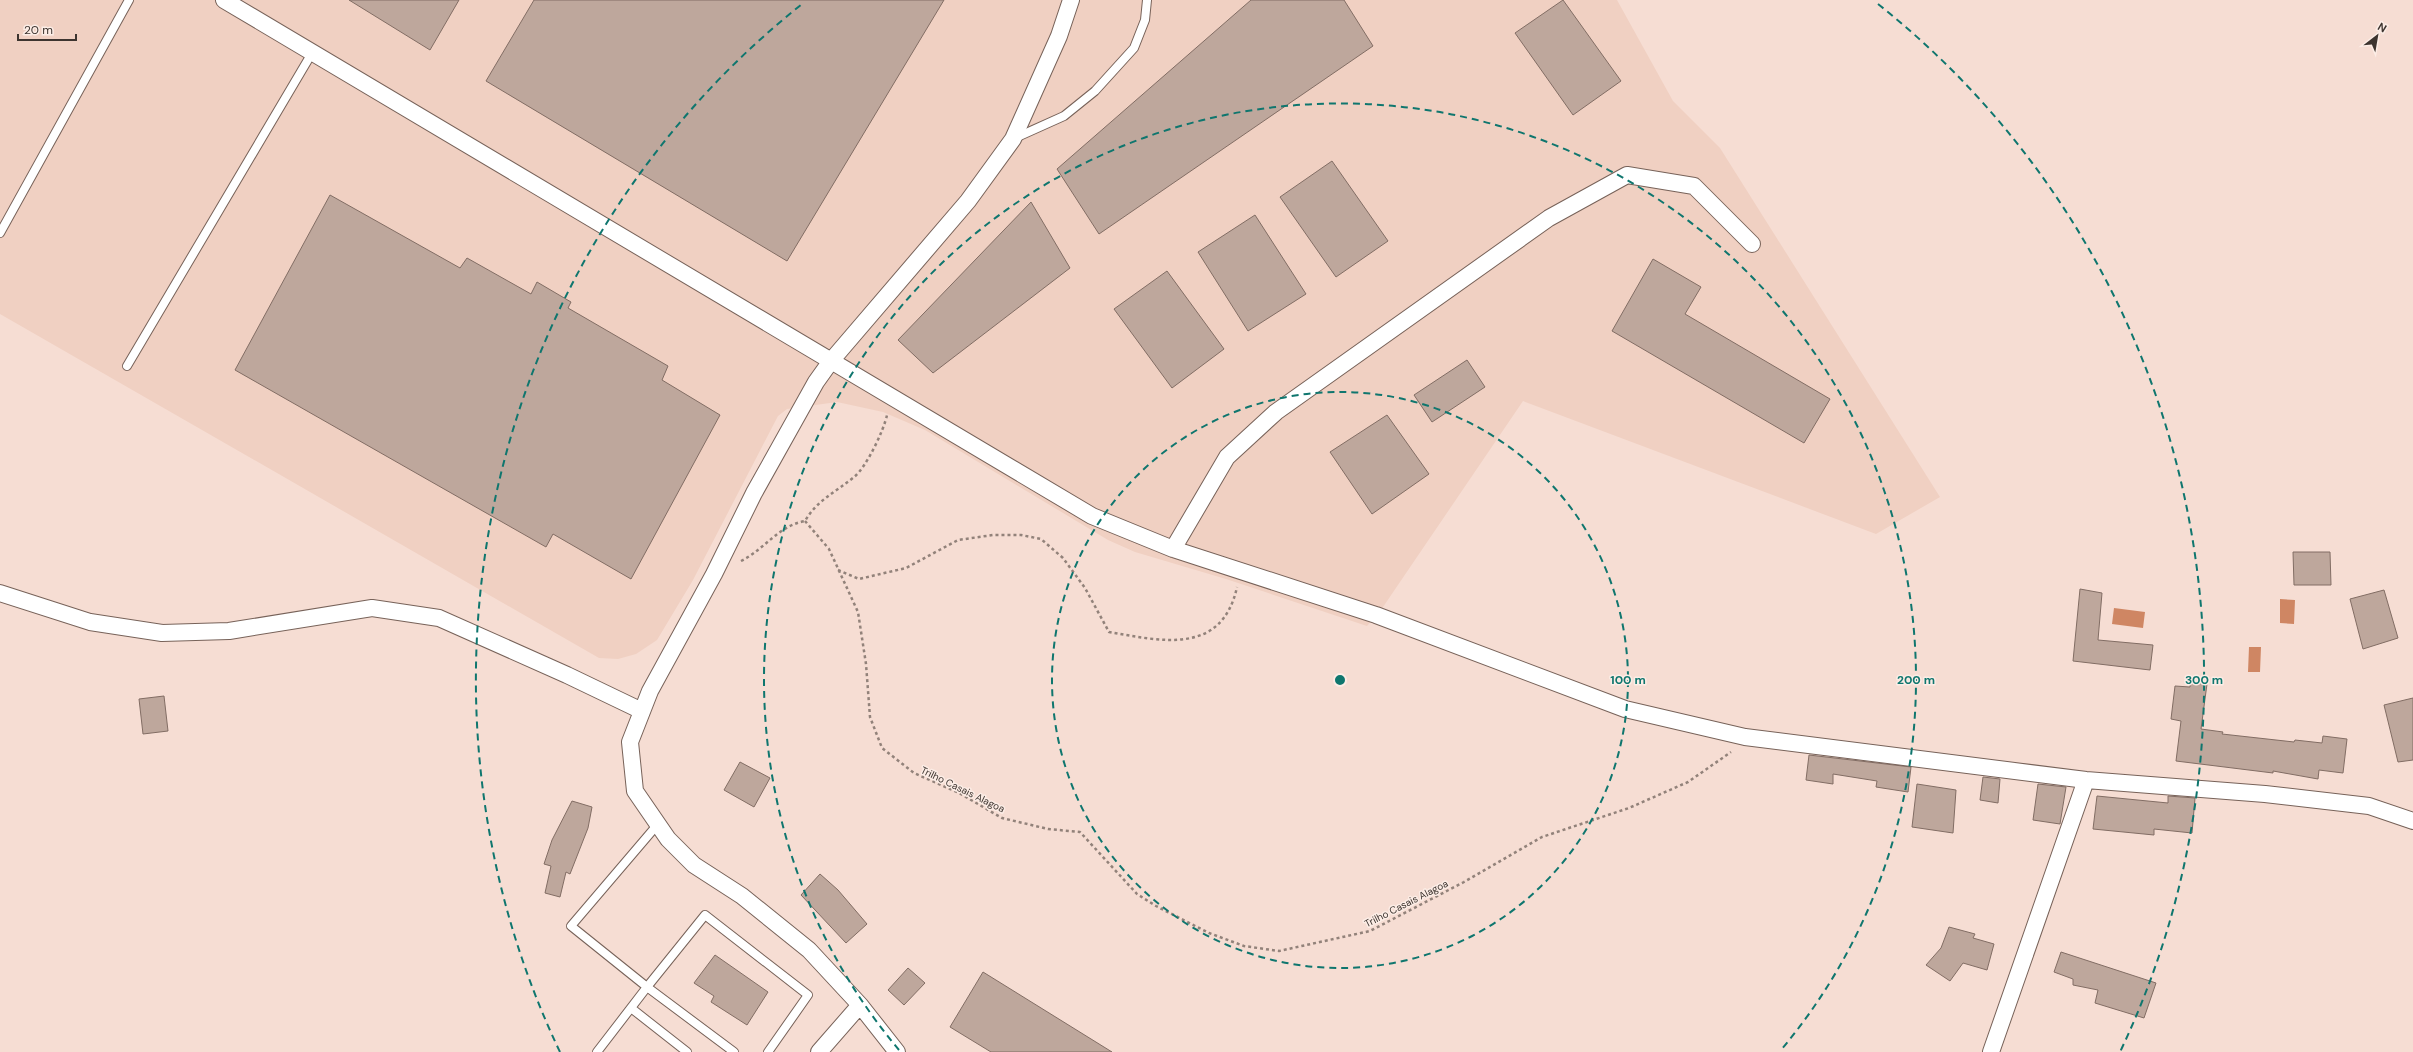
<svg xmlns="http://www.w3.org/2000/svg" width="2413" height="1052" font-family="'DM Sans',sans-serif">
	<rect width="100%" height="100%" fill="#f6ddd3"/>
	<!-- built -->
	<path fill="#f0d0c2" d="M0 0H1617L1673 101 1720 148 1940 497 1876 534 1523 401 1383 607 1367 626 1226 579 1135 552 1108 540 925 430 883 412 837 402 787 409 778 416 693 580 657 640 636 654 618 659 599 658 0 314Z"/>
	<!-- water -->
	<path fill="#cf8663" d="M2280 599 2295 600 2294 624 2280 623Z
		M2114 608 2145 612 2143 628 2112 624Z
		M2249 647H2261L2260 672H2248Z"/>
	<!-- building -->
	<path fill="#bea79c" stroke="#826d64" d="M349 0H459L430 50Z
		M534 0H944L787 261 486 81Z
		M1251 0H1344L1373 46 1099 234 1057 169Z
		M1563 0 1621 81 1573 115 1515 33Z
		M1332 161 1388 241 1336 277 1280 197Z
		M330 195 460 268 467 258 531 294 537 282 571 302 568 308 668 366 662 380 720 415 631 579 553 534 546 547 235 370Z
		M1031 202 1070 268 933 373 898 340Z
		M1255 215 1306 294 1248 331 1198 252Z
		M1653 259 1701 287 1685 314 1830 399 1804 443 1612 331Z
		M1167 271 1224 349 1172 388 1114 309Z
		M1467 360 1485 387 1432 422 1414 395Z
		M1387 415 1429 474 1372 514 1330 452Z
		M2293 552H2330L2331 585H2294Z
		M2080 589 2102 593 2098 640 2153 645 2150 670 2073 661Z
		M2384 590 2398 638 2363 649 2350 599Z
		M2190 683 2207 684 2201 729 2223 732 2222 734 2294 742 2295 740 2322 743 2323 736 2347 739 2343 773 2319 770 2318 779 2273 771V773L2176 761 2181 721 2171 719 2175 686 2190 687Z
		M164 696 168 731 143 734 139 699Z
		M2413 698V760L2398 762 2384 705Z
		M1809 755 1911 767 1908 792 1876 787 1877 781 1833 774V784L1806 780Z
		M740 762 770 778 754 807 724 790Z
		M1983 777 2000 779 1998 803 1980 800Z
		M1917 784 1956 790 1953 833 1912 827Z
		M2038 784 2066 787 2060 824 2033 820Z
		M2097 796 2168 803V796L2195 798 2192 833 2154 829V835L2093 829Z
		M572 801 592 807 588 828 570 874 566 872 560 897 545 893 551 866 544 864 552 840Z
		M820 874 838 890 867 924 846 943 801 895Z
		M1949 927 1975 934 1973 938 1994 944 1987 970 1963 963 1950 981 1926 965 1941 948Z
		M2061 952 2156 983 2144 1018 2095 1003 2098 990 2073 985V979L2054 972Z
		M715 955 768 992 747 1025 711 1002 714 996 694 983Z
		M908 968 925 983 904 1005 888 990Z
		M983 972 1112 1052H991L950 1027Z"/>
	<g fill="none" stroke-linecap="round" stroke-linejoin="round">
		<!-- lane casing -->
		<g stroke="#776259" stroke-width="10">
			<path id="lane" d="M1015 138 1064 116 1095 91 1134 48 1145 20 1147 0
				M0 233 129 0
				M127 366 312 53
				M658 824 571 926 647 987 705 915 808 995 768 1052
				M631 1008 687 1052
				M597 1052 647 987 734 1052"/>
		</g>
		<!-- street casing -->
		<g stroke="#776259" stroke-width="18">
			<path id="street" d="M224 0 1092 516 1173 549 1376 615 1625 709 1745 737 2086 780 2265 794 2369 806 2413 821
				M1173 549 1227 457 1276 412 1549 218 1627 175 1694 186 1752 244
				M0 593 90 622 162 633 229 631 372 608 439 618 567 675 642 711
				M819 1052 860 1005
				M897 1052 860 1005 809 950 742 896 694 865 668 839 635 791 630 742 650 691 714 574 754 493 816 382 831 361 968 201 1013 139 1059 36 1071 0
				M1991 1052 2086 780"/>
		</g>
		<!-- path -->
		<path stroke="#92827a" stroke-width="2.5" stroke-dasharray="3 3" stroke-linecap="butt" d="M805 521 829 549 858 612 866 664 870 717 882 748 914 773 959 793 1002 818 1048 829 1080 832 1137 894 1156 906 1209 933 1244 946 1279 951 1370 931 1464 882 1542 837 1629 808 1688 782 1731 752
			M741 561C765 549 778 526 805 521 817 500 836 492 854 477 866 468 884 430 887 415
			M838 570 859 579 906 568 958 540 993 535H1021L1041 539 1063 558 1085 588 1109 632C1161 641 1222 656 1237 587"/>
		<!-- lane -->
		<use href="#lane" stroke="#fff" stroke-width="8"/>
		<!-- street -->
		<use href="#street" stroke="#fff" stroke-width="16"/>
	</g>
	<!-- distance rings -->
	<g fill="none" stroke="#0f766e" stroke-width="2" stroke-dasharray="7 5">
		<circle cx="1340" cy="680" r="288"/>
		<path d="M899 1050A576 576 0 1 1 1781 1050"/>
		<path d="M560 1052A864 864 0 0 1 802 4M1878 4A864 864 0 0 1 2120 1052"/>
	</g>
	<g text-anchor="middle" stroke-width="3" stroke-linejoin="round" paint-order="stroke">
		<!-- street labels -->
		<g font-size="10" fill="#3d342f" stroke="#fcede6">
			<text transform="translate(963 789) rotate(26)" y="4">Trilho Casais Alagoa</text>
			<text transform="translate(1406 903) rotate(-27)" y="4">Trilho Casais Alagoa</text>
		</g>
	</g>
	<circle cx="1340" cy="680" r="6" fill="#0f766e" stroke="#fcede6" stroke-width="2"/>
	<g font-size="12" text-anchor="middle" font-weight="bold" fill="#0f766e" stroke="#fcede6" stroke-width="3" stroke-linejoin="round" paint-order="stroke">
		<text x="1628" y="684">100 m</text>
		<text x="1916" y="684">200 m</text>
		<text x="2204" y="684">300 m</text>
	</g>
	<!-- north arrow -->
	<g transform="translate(2377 36) rotate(31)" stroke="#fcede6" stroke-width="3" paint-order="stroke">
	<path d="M0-3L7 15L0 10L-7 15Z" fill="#3d342f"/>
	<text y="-6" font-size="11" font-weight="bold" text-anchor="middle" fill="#3d342f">N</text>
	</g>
	<!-- scale -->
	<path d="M18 34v6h58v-6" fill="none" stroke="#3d342f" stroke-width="2"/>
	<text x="24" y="34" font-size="12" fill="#3d342f" stroke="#fcede6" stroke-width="3" paint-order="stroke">20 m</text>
</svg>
